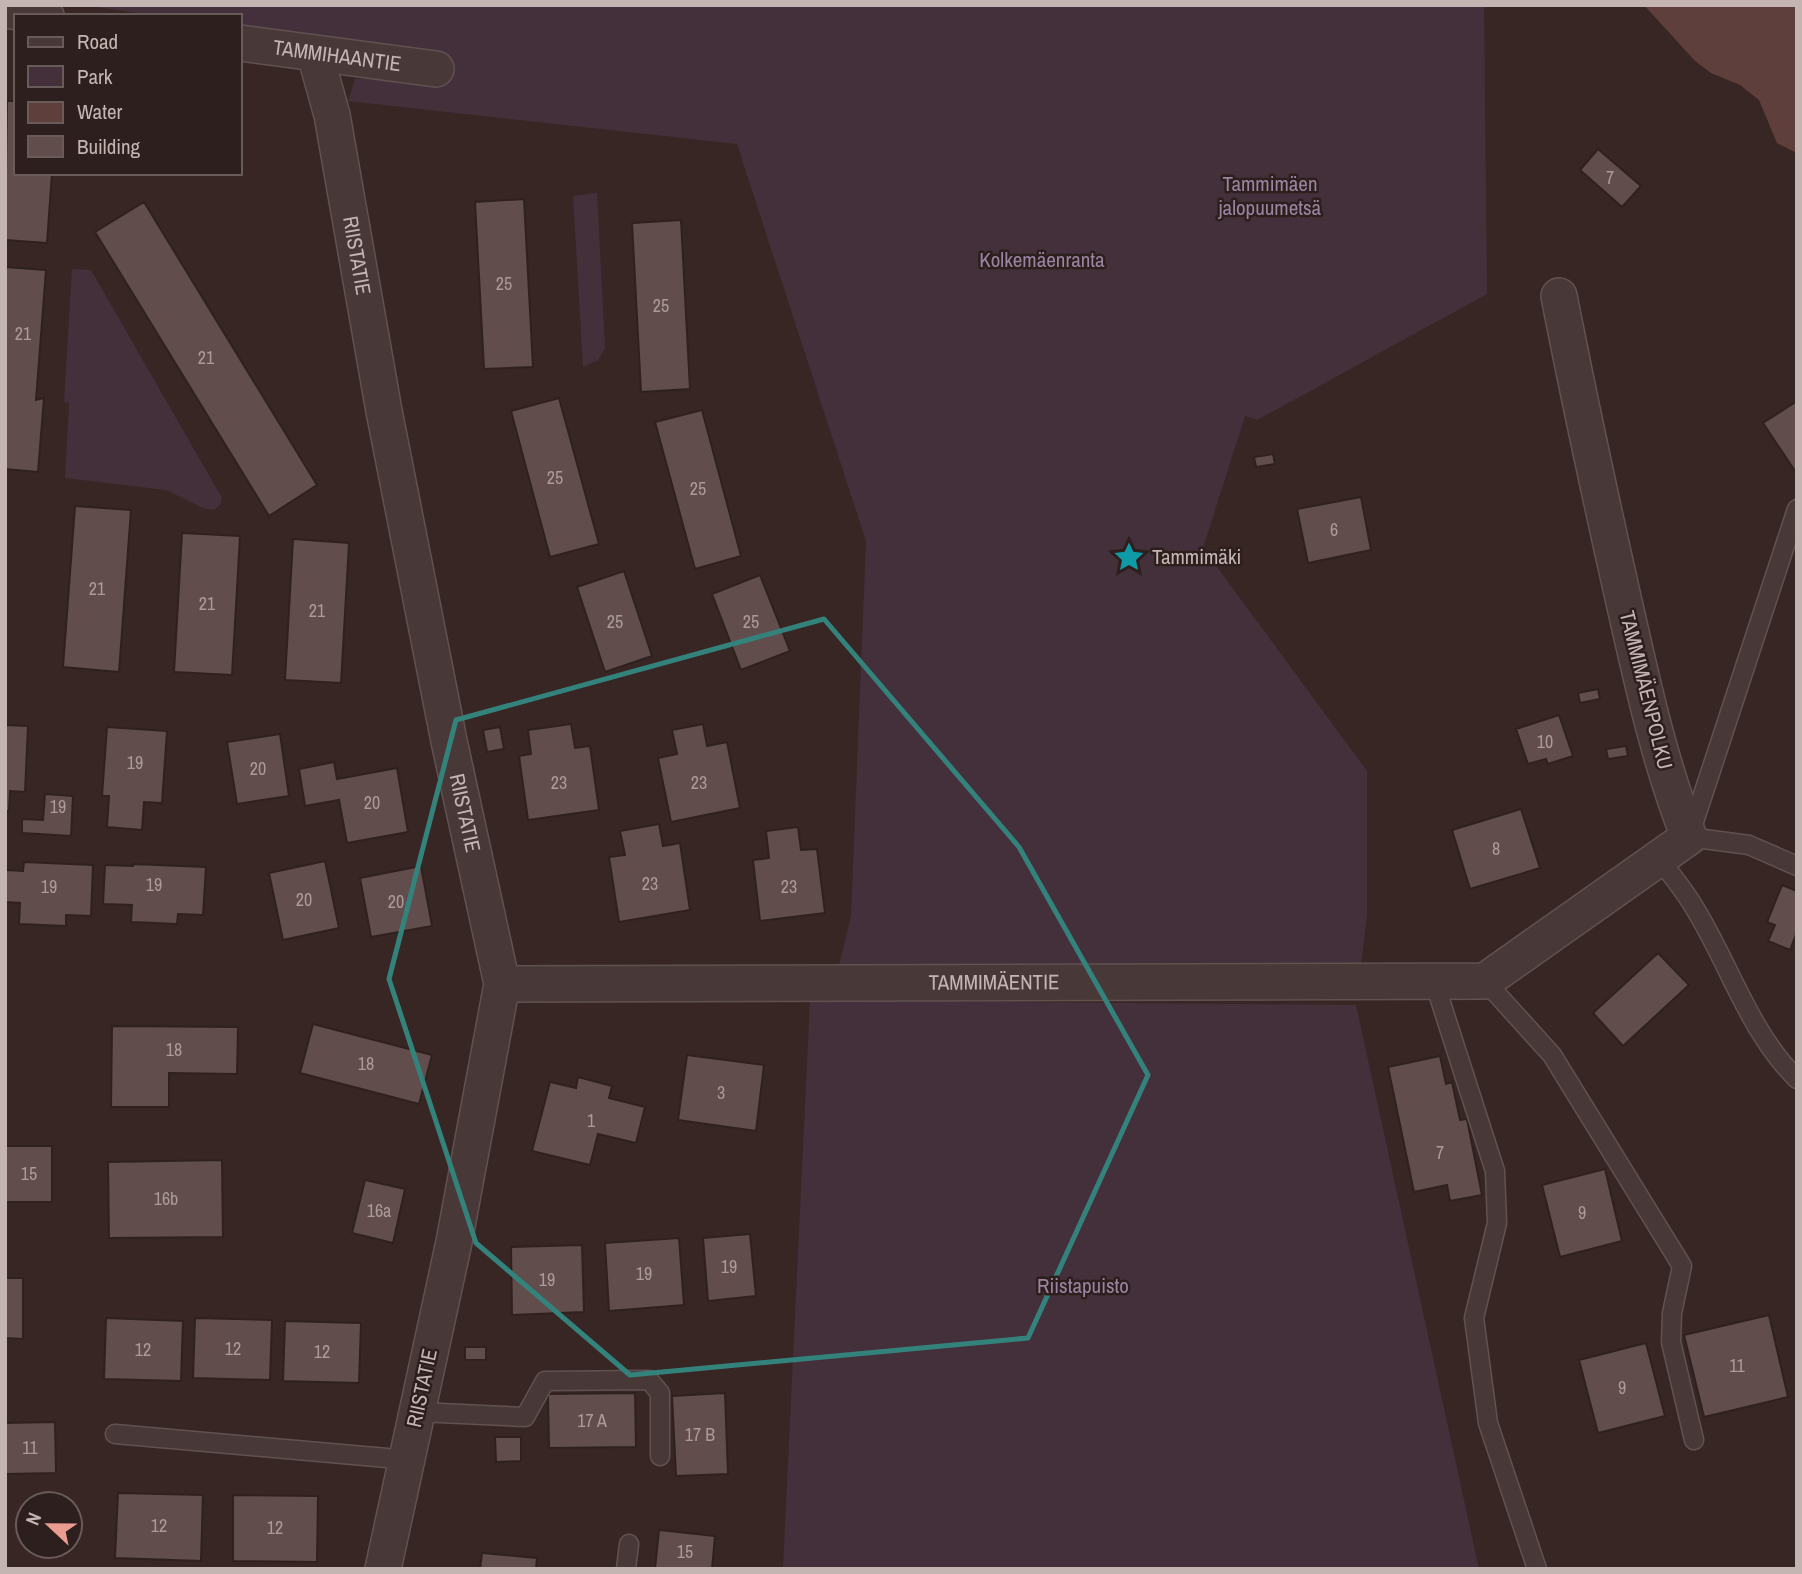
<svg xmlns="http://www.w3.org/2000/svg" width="1802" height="1574" font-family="'Archivo Narrow',sans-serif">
	<rect width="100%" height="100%" fill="#382624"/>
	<!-- green -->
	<path fill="#44303b" d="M83 5H1484L1487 294 1257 420 1245 416 1203 548 1367 771V915L1361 965H839L851 916 866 541 737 144 348 101 355 79 380 78 240 27V16H158Z
		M597 193 605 348 598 360 583 367 573 196Z
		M72 269 91 270 222 498 220 505 214 510 203 508 166 490 65 478 69 403 64 402Z
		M810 1000 1356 1005 1479 1569H783Z"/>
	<!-- water -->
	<path fill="#5f3f3c" d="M1644 5H1797V153L1777 143 1759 100 1740 85 1711 73 1695 61Z"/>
	<!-- building -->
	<path fill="#614d4b" stroke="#2f211f" stroke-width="2" d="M7 101H16V173H52L47 243 5 240Z
		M1598 149 1641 186 1622 207 1580 170Z
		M524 199 533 367 484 369 475 202Z
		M144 202 317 485 269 516 95 232Z
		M681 220 690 389 641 392 632 223Z
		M5 267 46 270 36 400 44 398 38 472 5 469Z
		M559 398 599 544 550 557 511 411Z
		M1797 401V474L1763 423Z
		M702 410 741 556 695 569 655 422Z
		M1273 454 1275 464 1256 467 1254 457Z
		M1361 497 1371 550 1308 563 1297 509Z
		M75 506 131 510 119 672 63 667Z
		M182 533 240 536 232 675 174 672Z
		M293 539 349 543 341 683 285 680Z
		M624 571 652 656 605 672 577 587Z
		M760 575 790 651 741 670 712 594Z
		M1598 689 1600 699 1580 703 1578 693Z
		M1559 715 1573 756 1548 764 1546 759 1528 764 1516 729Z
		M571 724 575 748 590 746 599 810 528 820 519 756 531 754 528 730Z
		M703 724 707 746 727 742 740 808 671 822 658 758 677 754 672 730Z
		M5 725 28 726 25 792 10 791 9 811H5Z
		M107 727 167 731 162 803 144 802 142 830 107 827 109 796H102Z
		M500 727 504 749 487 752 483 730Z
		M280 734 289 796 237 804 227 742Z
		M1626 746 1628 756 1608 759 1606 749Z
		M334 762 337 779 397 768 408 832 347 843 339 800 305 806 299 769Z
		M45 794 73 796 71 836 22 833V819L43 820Z
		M1521 809 1540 868 1470 889 1452 830Z
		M659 824 663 846 680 843 690 910 619 922 609 857 625 855 620 831Z
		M798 827 801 850 817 849 825 913 760 921 753 860 769 858 766 831Z
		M325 861 339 928 283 940 269 873Z
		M24 862 93 865 91 916 66 915V926L19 924 20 903 5 902V870L23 871Z
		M133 864 206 867 203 915 178 914 177 924 131 922 132 905 103 904 105 865 133 866Z
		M421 866 432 926 371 937 360 878Z
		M1782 885 1797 891V932L1790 950 1768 941 1775 925 1767 922Z
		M1658 953 1689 985 1623 1046 1593 1013Z
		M313 1024 432 1055 419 1104 300 1073Z
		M112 1026 238 1027 237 1074 169 1073V1107H111Z
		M687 1055 764 1065 756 1131 678 1120Z
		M1440 1056 1446 1084 1452 1082 1460 1120 1467 1119 1482 1195 1450 1201 1447 1185 1414 1192 1388 1067Z
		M578 1077 612 1086 609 1098 645 1107 636 1143 598 1134 590 1165 532 1151 550 1082 576 1088Z
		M5 1146H52V1202H5Z
		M222 1160 223 1237 109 1238 108 1162Z
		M1605 1169 1622 1241 1560 1257 1542 1185Z
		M365 1180 405 1189 393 1243 352 1233Z
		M750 1234 756 1296 708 1301 703 1238Z
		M679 1238 684 1305 609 1311 605 1243Z
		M582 1245 584 1312 512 1315 511 1247Z
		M5 1278H23V1339L5 1338Z
		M1769 1315 1788 1397 1704 1417 1684 1335Z
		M106 1318 183 1321 181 1381 104 1379Z
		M195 1318 272 1320 270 1380 193 1378Z
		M285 1321 361 1323 359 1383 283 1381Z
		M1646 1343 1665 1416 1598 1433 1579 1360Z
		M465 1347H486V1360H465Z
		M635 1393 636 1447 549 1448 548 1394Z
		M725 1393 728 1474 676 1476 672 1396Z
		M55 1422 56 1473 5 1474V1423Z
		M495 1437H521V1461L496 1462Z
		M118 1493 203 1495 201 1561 115 1558Z
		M233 1495 318 1496 317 1562 233 1561Z
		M659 1530 715 1536 712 1569H655Z
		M482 1553 537 1558 536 1569H480Z"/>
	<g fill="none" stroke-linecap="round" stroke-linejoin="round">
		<!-- service casing -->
		<g stroke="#605250" stroke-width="21">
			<path id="service" d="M1797 509 1689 837 1749 845 1797 866
				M1659 859C1671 874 1684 890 1694 907 1729 963 1749 1032 1797 1079
				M1434 981 1495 1171 1497 1223 1474 1318 1488 1423 1537 1569
				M1485 981 1552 1055 1682 1266 1672 1313 1671 1342 1694 1440
				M418 1412 525 1417 545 1381 649 1380 660 1393V1456
				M115 1434 387 1458 406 1462
				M626 1569 629 1544"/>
		</g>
		<!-- minor casing -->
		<g stroke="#605250" stroke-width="38">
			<g id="minor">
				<path d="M5 10 46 16"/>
				<path id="s1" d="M240 43 436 69"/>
				<path id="s2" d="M315 54 332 115 384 411 449 741 502 984 454 1242 383 1569"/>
				<path id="s3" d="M502 984 1485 981 1689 837C1659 761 1642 681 1624 602 1601 500 1579 398 1559 296"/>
			</g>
		</g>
		<!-- service -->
		<use href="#service" stroke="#483938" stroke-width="18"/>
		<!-- minor -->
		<use href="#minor" stroke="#483938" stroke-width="35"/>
	</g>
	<!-- marked area -->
	<path fill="none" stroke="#33837c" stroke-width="5" stroke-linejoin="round" d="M824 619 1019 847 1148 1075 1028 1338 630 1375 476 1243 389 979 456 720Z"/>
	<!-- icons -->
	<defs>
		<g id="sight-bare" transform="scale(2.415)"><path d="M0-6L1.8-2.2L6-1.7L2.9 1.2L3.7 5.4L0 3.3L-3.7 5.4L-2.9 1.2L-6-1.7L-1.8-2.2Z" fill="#0f9aa8" stroke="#2d1f1d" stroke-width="2.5" paint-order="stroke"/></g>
	</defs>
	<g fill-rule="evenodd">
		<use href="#sight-bare" x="1129" y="557"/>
	</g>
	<g text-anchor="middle" stroke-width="5" stroke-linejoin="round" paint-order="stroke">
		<!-- number labels -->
		<g font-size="18" fill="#ab9b99">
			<text x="1610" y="184">7</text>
			<text x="504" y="290">25</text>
			<text x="661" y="312">25</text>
			<text x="23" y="340">21</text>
			<text x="206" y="364">21</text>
			<text x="555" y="484">25</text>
			<text x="698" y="495">25</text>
			<text x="1334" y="536">6</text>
			<text x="97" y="595">21</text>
			<text x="207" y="610">21</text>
			<text x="317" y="617">21</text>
			<text x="615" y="628">25</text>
			<text x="751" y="628">25</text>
			<text x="1545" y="748">10</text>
			<text x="135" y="769">19</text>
			<text x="258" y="775">20</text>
			<text x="559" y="789">23</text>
			<text x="699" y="789">23</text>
			<text x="372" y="809">20</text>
			<text x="58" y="813">19</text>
			<text x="1496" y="855">8</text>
			<text x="650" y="890">23</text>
			<text x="154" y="891">19</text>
			<text x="49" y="893">19</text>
			<text x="789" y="893">23</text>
			<text x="304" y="906">20</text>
			<text x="396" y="908">20</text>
			<text x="174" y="1056">18</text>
			<text x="366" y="1070">18</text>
			<text x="721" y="1099">3</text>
			<text x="591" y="1127">1</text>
			<text x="1440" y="1159">7</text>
			<text x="29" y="1180">15</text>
			<text x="166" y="1205">16b</text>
			<text x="379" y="1217">16a</text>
			<text x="1582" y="1219">9</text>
			<text x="729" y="1273">19</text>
			<text x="644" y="1280">19</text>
			<text x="547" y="1286">19</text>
			<text x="233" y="1355">12</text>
			<text x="143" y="1356">12</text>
			<text x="322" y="1358">12</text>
			<text x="1737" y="1372">11</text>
			<text x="1622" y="1394">9</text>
			<text x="592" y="1427">17 A</text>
			<text x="700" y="1441">17 B</text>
			<text x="30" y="1454">11</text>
			<text x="159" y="1532">12</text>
			<text x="275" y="1534">12</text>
			<text x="685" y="1558">15</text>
		</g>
		<!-- street labels -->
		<g font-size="21" fill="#c4b5b3" stroke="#2d1f1d">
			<text dy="7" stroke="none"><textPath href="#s1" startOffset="98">TAMMIHAANTIE</textPath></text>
			<text dy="7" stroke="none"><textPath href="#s2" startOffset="206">RIISTATIE</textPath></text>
			<text transform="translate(1646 690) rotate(76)" y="7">TAMMIMÄENPOLKU</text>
			<text dy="7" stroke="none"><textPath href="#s2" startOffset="774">RIISTATIE</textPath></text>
			<text dy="7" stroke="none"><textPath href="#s3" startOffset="492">TAMMIMÄENTIE</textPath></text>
			<text transform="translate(422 1388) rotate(-78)" y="7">RIISTATIE</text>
		</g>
		<!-- park labels -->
		<g font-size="21" fill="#9b83a2" stroke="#2d1f1d">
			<text x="1270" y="191">Tammimäen<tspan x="1270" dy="24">jalopuumetsä</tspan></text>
			<text x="1042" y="267">Kolkemäenranta</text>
			<text x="1083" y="1293">Riistapuisto</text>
		</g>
		<!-- poi labels -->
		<g font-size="21" fill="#c4b5b3" stroke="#2d1f1d" text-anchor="start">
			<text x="1152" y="564">Tammimäki</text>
		</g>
	</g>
	<!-- border -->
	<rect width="1802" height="1574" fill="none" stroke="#c4b5b3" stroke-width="14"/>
	<!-- legend -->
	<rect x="14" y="14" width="228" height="161" fill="#2d1f1d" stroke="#695b59" stroke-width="2"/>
	<rect x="28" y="37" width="35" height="10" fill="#483938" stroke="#695b59" stroke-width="2"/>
	<text x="77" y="49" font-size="21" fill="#c4b5b3">Road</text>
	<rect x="28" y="66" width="35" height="21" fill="#44303b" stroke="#695b59" stroke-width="2"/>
	<text x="77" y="84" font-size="21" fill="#c4b5b3">Park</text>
	<rect x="28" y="102" width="35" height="21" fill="#5f3f3c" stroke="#695b59" stroke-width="2"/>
	<text x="77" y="119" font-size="21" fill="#c4b5b3">Water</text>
	<rect x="28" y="136" width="35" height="21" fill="#614d4b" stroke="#695b59" stroke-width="2"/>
	<text x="77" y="154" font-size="21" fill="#c4b5b3">Building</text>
	<!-- north arrow -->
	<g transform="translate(49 1525) rotate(292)"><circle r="33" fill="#2d1f1d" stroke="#695b59" stroke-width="2"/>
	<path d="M0-5L12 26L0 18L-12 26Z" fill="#eb9c91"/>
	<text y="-10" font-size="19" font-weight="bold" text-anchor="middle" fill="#c4b5b3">N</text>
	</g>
</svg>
